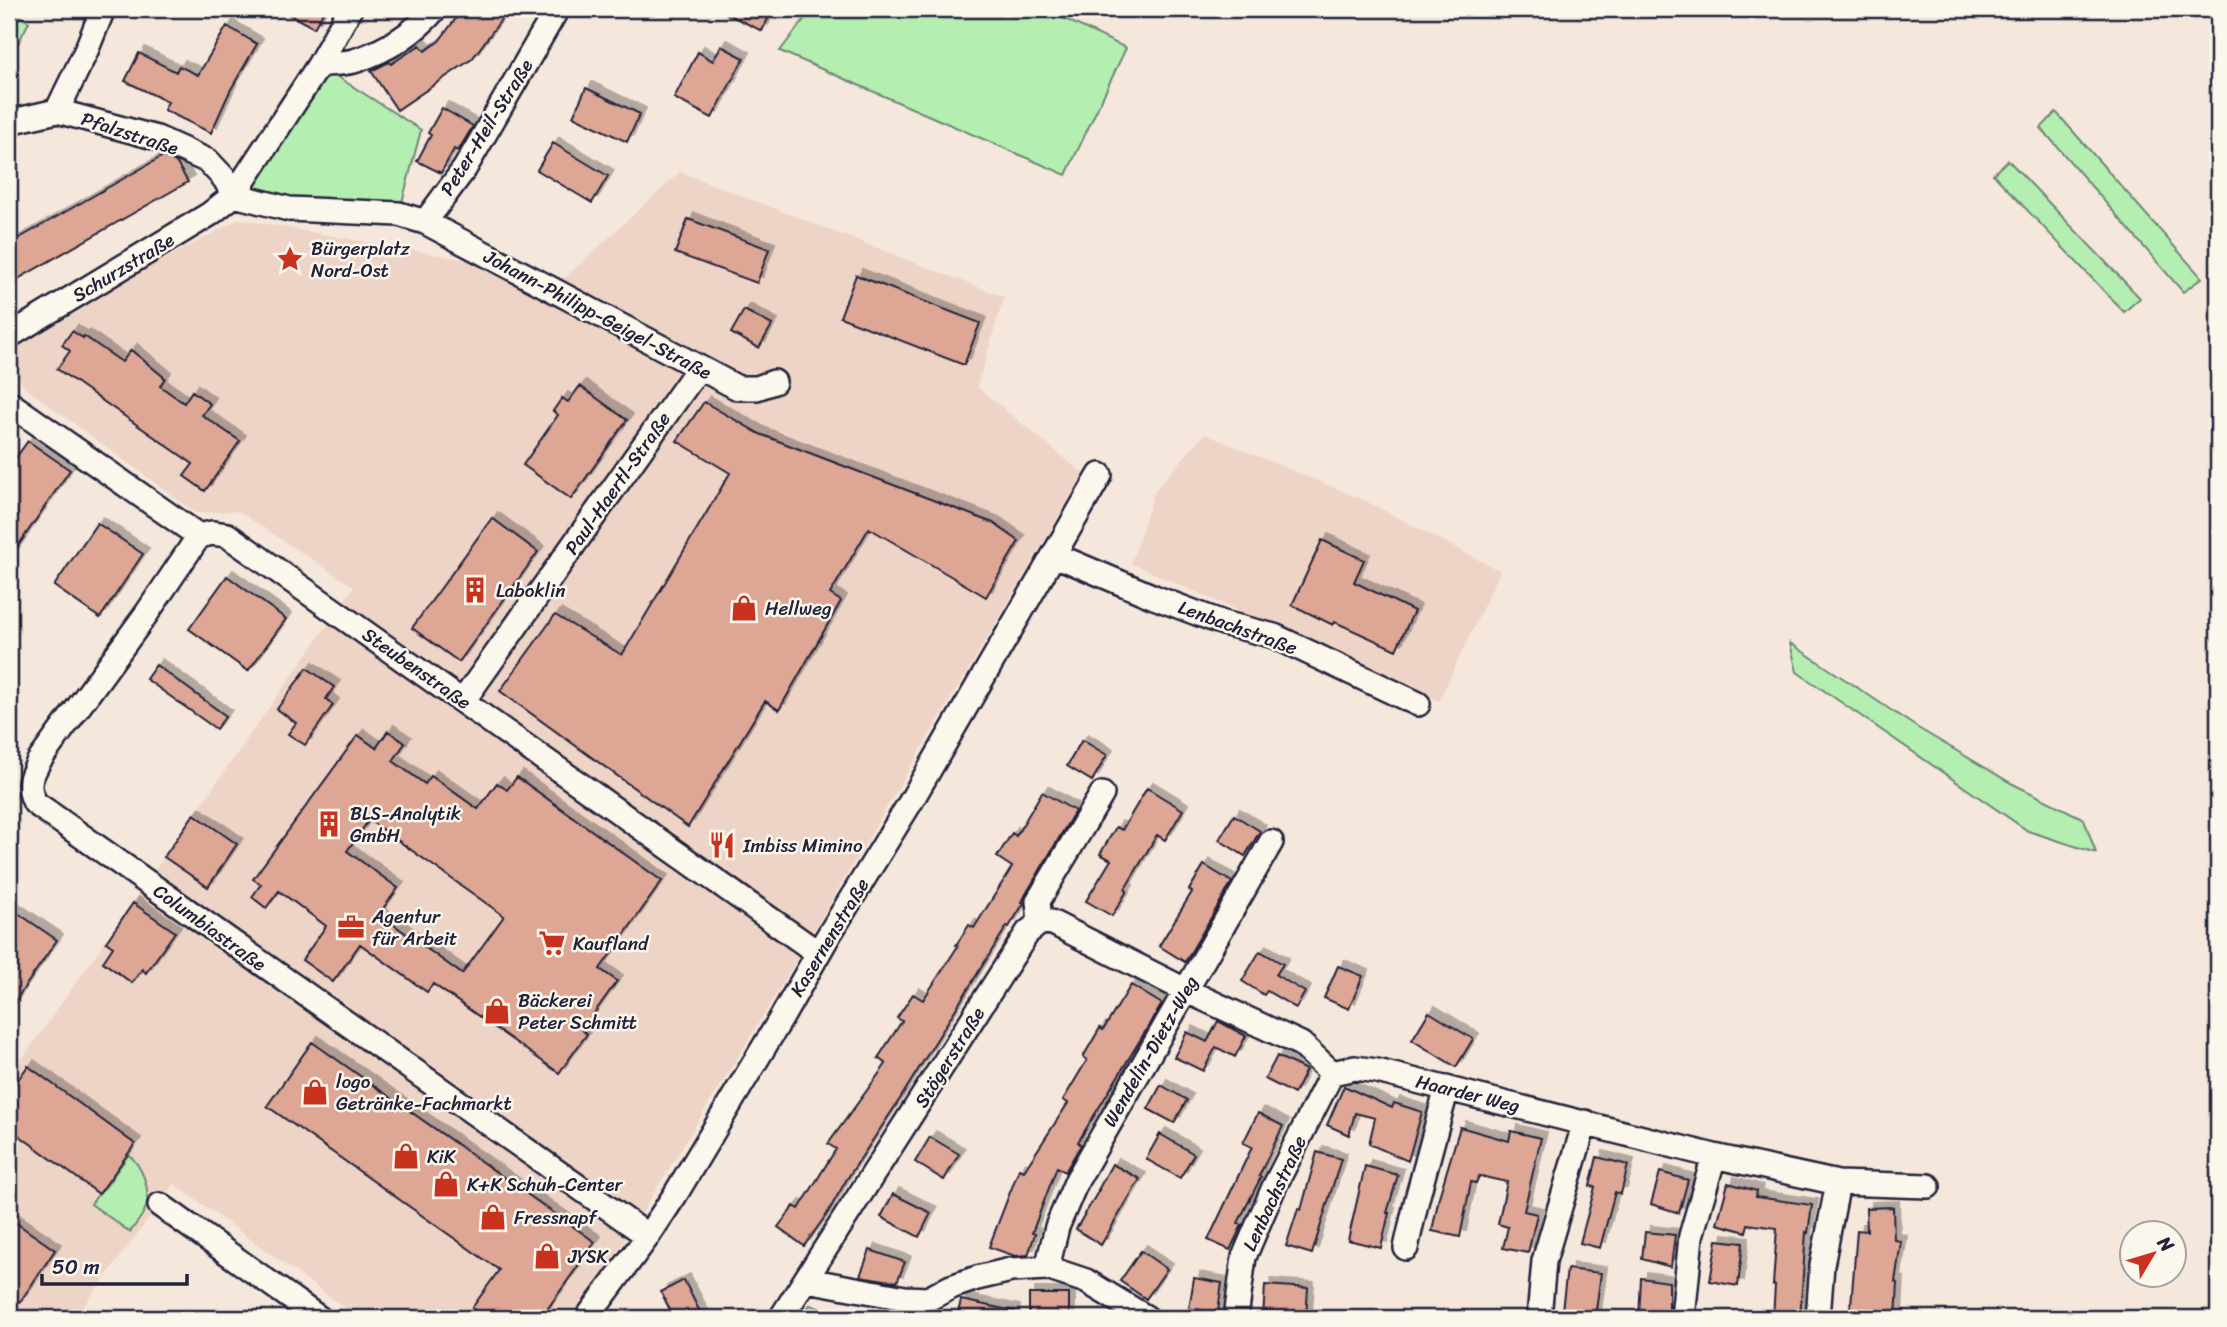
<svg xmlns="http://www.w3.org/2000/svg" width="2227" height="1327" font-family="Sriracha,sans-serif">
	<defs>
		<filter id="shadow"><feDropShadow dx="6" dy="-6" stdDeviation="0" flood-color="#0004"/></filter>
	</defs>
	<rect width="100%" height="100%" fill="#f5e7db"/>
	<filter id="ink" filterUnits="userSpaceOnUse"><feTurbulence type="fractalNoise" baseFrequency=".0143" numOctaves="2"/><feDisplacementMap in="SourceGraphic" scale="14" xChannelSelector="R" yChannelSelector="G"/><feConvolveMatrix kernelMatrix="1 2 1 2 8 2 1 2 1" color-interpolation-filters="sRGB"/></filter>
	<g filter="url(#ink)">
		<!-- built -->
		<path fill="#eed4c6" d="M680 172 1004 297 977 387 1084 474 768 1008 593 1292 571 1318H359L174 1184 75 1318H9V1078L354 587 238 511 196 513 24 387 12 364 9 347 94 297 239 219 565 278Z
			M1205 434 1366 501 1500 571 1439 701 1131 563 1155 490Z"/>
		<!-- green -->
		<path fill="#b5eeb1" stroke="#6c8876" stroke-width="2" d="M812 9H1044L1126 48 1066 175 780 51Z
			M9 10 29 22 9 61Z
			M319 65 421 130 399 214 234 195Z
			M2056 112 2202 278 2183 292 2041 128Z
			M2008 160 2140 298 2124 312 1993 174Z
			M1790 643 1918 728 2011 783 2084 819 2096 853 2028 831 1797 672Z
			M128 1154C142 1166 151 1188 146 1207 143 1216 136 1224 130 1232L91 1204Z
			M810 1305 844 1317V1318H800Z"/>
		<!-- building -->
		<path fill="#dda695" stroke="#22223b" stroke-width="2" fill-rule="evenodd" filter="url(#shadow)" d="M279 9H325L314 28Z
			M463 9H509L472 59 397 110 371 71 389 62 391 64 420 45 425 51 439 41Z
			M717 9H773L762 31Z
			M227 26 257 44 230 91 211 133 164 110 168 102 125 81 139 53 176 72 179 66 198 75Z
			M721 46 744 58 712 118 674 98 698 52 713 61Z
			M586 88 640 114 627 142 573 116Z
			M442 108 473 126 458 151 454 149 441 173 417 161 431 135 428 133Z
			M553 143 608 176 592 203 537 170Z
			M163 156 176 162 188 182 9 284V244Z
			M688 219 769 249 757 283 675 253Z
			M856 275 980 323 964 365 840 317Z
			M744 310 772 325 759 348 731 333Z
			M72 331 83 338 84 336 122 362 131 350 165 378 160 386 184 403 192 391 210 404 202 415 240 441 205 491 184 476 193 464 57 369 70 351 62 345Z
			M580 386 627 420 571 499 523 465 558 415 553 411 562 398 568 402Z
			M704 402 760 434 993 523 1019 541 986 597 869 528 830 594 841 601 779 710 765 701 688 827 500 691 555 615 622 655 730 473 677 441Z
			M28 441 70 470 9 559V467Z
			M492 518 538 552 459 662 412 628Z
			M97 523 143 554 100 618 54 586Z
			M1322 540 1364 560 1354 582 1414 611 1396 650 1335 622 1333 625 1292 605Z
			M227 576 286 619 248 671 189 629Z
			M156 665 226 716 216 729 146 679Z
			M307 668 334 687 326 699 333 705 305 745 288 734 296 723 277 709Z
			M388 731 405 743 393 761 425 784 431 776 478 809 497 783 507 790 517 777 662 881 600 969 617 981 582 1030 587 1034 559 1073 433 984 427 992 360 944 333 982 302 960 326 926 279 891 266 908 252 897 261 884 253 879 358 735 376 748ZM369 820 504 916 462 974 379 914 398 888 347 851Z
			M1082 740 1107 755 1092 781 1067 766Z
			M1147 788 1183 810 1165 840 1157 835 1125 889 1127 891 1112 916 1086 901 1111 860 1100 854 1116 827 1122 830Z
			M1042 792 1075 811 1026 894 1022 902 1024 903 1009 927 1007 926 900 1099 847 1179 827 1214 804 1246 778 1227 794 1206 799 1209 836 1149 828 1144 886 1064 878 1058 902 1021 897 1018 913 994 923 1000 958 946 956 945 969 925 974 928 1012 867 997 857 1012 833 1016 836Z
			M194 814 237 844 208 887 164 857Z
			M1234 815 1260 831 1245 856 1219 840Z
			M1204 865 1232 882 1185 962 1159 946 1192 892 1189 890Z
			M133 903 175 932 146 973 142 969 132 983 103 962 113 947 106 942Z
			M9 907 57 940 9 1010Z
			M1260 951 1283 964 1276 975 1305 992 1296 1008 1267 991 1264 995 1242 981Z
			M1338 966 1363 976 1349 1009 1324 998Z
			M1131 985 1162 1004 1078 1142 1081 1145 1065 1172 1057 1167 1032 1233 1035 1234 1028 1255 1015 1256 989 1247 1019 1169 1024 1171 1068 1103 1063 1100 1087 1060 1083 1057 1100 1028 1103 1030Z
			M1429 1012 1473 1039 1456 1067 1412 1040Z
			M1218 1021 1246 1036 1235 1057 1216 1047 1203 1071 1174 1057 1187 1032 1207 1042Z
			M312 1042 595 1242 541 1318H486L472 1308 499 1270 267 1106Z
			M1277 1056 1306 1070 1294 1094 1265 1079Z
			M28 1066 135 1144 99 1194 9 1128V1092Z
			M1161 1085 1187 1100 1174 1123 1148 1109Z
			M1344 1086 1392 1108 1394 1103 1422 1112 1408 1161 1369 1144 1375 1118 1355 1113 1349 1135 1327 1125Z
			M1258 1113 1283 1126 1259 1176 1261 1177 1238 1223 1242 1225 1230 1250 1208 1240 1252 1147 1243 1143Z
			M1460 1127 1509 1141 1511 1131 1541 1138 1524 1211 1537 1214 1528 1253 1503 1248 1508 1227 1498 1224 1507 1182 1479 1176 1476 1183 1471 1182 1460 1237 1432 1231 1439 1197Z
			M1160 1134 1194 1154 1180 1178 1146 1159Z
			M930 1137 959 1154 944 1180 915 1162Z
			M1317 1152 1341 1159 1312 1254 1286 1246 1298 1209 1301 1210Z
			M1597 1157 1628 1165 1621 1194 1615 1192 1600 1248 1580 1243 1595 1187 1590 1186Z
			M1112 1164 1140 1179 1101 1245 1076 1229 1099 1190H1098Z
			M1365 1166 1398 1175 1387 1213H1389L1381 1248 1348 1240Z
			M1660 1172 1688 1180 1679 1213 1651 1204Z
			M1728 1183 1757 1191 1756 1197 1812 1205 1808 1233 1806 1232 1800 1318H1773L1775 1285H1773L1777 1228 1748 1224 1746 1232 1717 1224Z
			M893 1194 931 1213 919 1237 881 1217Z
			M1893 1207 1894 1240 1901 1241 1895 1282 1898 1283 1896 1318H1850L1857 1230 1867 1231 1866 1208Z
			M9 1218 55 1250 20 1302 9 1295Z
			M1645 1232 1675 1235 1671 1267 1642 1259Z
			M1717 1240 1743 1243 1738 1286 1710 1281Z
			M870 1250 905 1262 897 1282 860 1276Z
			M1141 1251 1167 1269 1146 1299 1120 1281Z
			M1567 1269 1601 1273 1595 1318H1561Z
			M1194 1278 1222 1283 1217 1318H1199L1201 1310 1189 1309Z
			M1641 1278 1669 1282V1318H1639Z
			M684 1280 703 1318H674L661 1292Z
			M1265 1285 1308 1288 1306 1318H1263Z
			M1029 1294H1069V1318H1029Z
			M961 1300 1014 1311 1013 1318H957Z"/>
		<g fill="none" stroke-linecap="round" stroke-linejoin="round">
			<!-- street casing -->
			<g stroke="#22223b" stroke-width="28">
				<path id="street" d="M319 65C331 63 346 64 357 60 387 50 415 32 435 9
					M57 111 86 51 103 9
					M9 122 57 111 157 138 208 161 224 178 234 195
					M234 195 289 209 399 214 425 222 738 388H757L774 382
					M425 222 465 168 557 9
					M9 336 210 214 234 195 319 65 350 9
					M9 403 199 536 212 533 227 535 818 953
					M199 536 147 613 39 761C30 779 26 784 35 803L648 1236
					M1055 555 1154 597 1223 623 1274 636 1418 704
					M463 701 698 369
					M1040 923 1051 922 1185 990 1301 1044 1332 1073 1355 1068 1377 1071 1714 1156 1838 1183 1928 1186
					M160 1205 319 1318
					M1406 1248 1417 1199 1447 1088
					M1047 1268 1057 1227 1077 1180 1271 842
					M807 1280 905 1298 928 1299 951 1287 977 1278 1011 1270 1047 1268 1086 1281 1147 1318
					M587 1318 648 1236 675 1195 782 1017 827 938 910 803 1100 475
					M781 1318 1028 932 1040 923 1038 901 1102 794
					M1236 1318 1244 1257 1274 1187 1332 1073
					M1539 1318 1544 1261 1585 1122
					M1683 1318 1691 1236 1714 1156
					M1818 1318 1822 1265 1838 1183"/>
			</g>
			<!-- street -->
			<use href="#street" stroke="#fbf7ec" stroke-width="23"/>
		</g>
	</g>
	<!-- icons -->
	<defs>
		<g id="sight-bare" transform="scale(2.1)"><path d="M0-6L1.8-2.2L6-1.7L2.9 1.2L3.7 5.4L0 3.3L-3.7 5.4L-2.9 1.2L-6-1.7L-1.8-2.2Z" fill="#c8321e" stroke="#fbf7ec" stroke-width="2.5" paint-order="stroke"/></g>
		<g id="building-bare" transform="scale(2.1)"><path d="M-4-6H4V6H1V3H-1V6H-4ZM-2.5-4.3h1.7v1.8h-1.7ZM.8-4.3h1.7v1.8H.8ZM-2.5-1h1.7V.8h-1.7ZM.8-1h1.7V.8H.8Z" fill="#c8321e" stroke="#fbf7ec" stroke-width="2.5" paint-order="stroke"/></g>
		<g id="shop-bare" transform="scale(2.1)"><path d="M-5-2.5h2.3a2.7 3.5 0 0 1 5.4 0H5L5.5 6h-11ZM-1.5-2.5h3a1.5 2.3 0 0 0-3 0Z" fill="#c8321e" stroke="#fbf7ec" stroke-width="2.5" paint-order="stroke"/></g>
		<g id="restaurant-bare" transform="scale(2.1)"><path d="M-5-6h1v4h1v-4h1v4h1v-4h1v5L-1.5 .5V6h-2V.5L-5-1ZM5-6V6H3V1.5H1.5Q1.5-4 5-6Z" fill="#c8321e" stroke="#fbf7ec" stroke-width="2.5" paint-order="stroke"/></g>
		<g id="office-bare" transform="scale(2.1)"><path d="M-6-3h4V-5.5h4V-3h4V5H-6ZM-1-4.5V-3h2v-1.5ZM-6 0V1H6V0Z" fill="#c8321e" stroke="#fbf7ec" stroke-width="2.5" paint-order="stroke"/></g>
		<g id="supermarket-bare" transform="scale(2.1)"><path d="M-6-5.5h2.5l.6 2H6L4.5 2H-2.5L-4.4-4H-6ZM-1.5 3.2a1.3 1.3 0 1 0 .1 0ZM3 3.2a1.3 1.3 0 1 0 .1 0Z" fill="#c8321e" stroke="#fbf7ec" stroke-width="2.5" paint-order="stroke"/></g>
	</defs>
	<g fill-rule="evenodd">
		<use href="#sight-bare" x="290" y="259"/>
		<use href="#building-bare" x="475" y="590"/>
		<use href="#shop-bare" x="744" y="608"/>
		<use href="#building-bare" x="329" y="824"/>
		<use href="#restaurant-bare" x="722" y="845"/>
		<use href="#office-bare" x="351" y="927"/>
		<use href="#supermarket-bare" x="552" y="943"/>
		<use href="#shop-bare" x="497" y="1011"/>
		<use href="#shop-bare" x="315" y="1092"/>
		<use href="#shop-bare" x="406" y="1156"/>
		<use href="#shop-bare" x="446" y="1184"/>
		<use href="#shop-bare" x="493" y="1217"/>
		<use href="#shop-bare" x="547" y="1256"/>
	</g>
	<g text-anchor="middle" stroke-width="5" stroke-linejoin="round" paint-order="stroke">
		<!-- street labels -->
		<g font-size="19" fill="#22223b" stroke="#fbf7ec">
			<text transform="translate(486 127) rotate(-58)" y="7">Peter-Heil-Straße</text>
			<text transform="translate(130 133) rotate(18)" y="7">Pfalzstraße</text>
			<text transform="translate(123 267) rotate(-31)" y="7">Schurzstraße</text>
			<text transform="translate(598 314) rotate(28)" y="7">Johann-Philipp-Geigel-Straße</text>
			<text transform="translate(617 483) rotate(-55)" y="7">Paul-Haertl-Straße</text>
			<text transform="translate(1238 627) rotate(20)" y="7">Lenbachstraße</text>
			<text transform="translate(417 668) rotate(35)" y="7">Steubenstraße</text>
			<text transform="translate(210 927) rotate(36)" y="7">Columbiastraße</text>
			<text transform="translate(829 937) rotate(-59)" y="7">Kasernenstraße</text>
			<text transform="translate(1150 1051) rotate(-60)" y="7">Wendelin-Dietz-Weg</text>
			<text transform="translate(949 1057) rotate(-58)" y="7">Stögerstraße</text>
			<text transform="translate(1468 1093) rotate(14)" y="7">Haarder Weg</text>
			<text transform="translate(1274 1193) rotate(-65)" y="7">Lenbachstraße</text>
		</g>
		<!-- poi labels -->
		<g font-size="19" fill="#22223b" stroke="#fbf7ec" text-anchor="start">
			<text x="311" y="255">Bürgerplatz<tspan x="311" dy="22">Nord-Ost</tspan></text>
			<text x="496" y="597">Laboklin</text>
			<text x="765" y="615">Hellweg</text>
			<text x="350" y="820">BLS-Analytik<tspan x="350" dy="22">GmbH</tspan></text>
			<text x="743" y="852">Imbiss Mimino</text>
			<text x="372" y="923">Agentur<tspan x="372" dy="22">für Arbeit</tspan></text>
			<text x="573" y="950">Kaufland</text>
			<text x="518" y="1007">Bäckerei<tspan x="518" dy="22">Peter Schmitt</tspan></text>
			<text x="336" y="1088">logo<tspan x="336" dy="22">Getränke-Fachmarkt</tspan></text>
			<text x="427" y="1163">KiK</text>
			<text x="467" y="1191">K+K Schuh-Center</text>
			<text x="514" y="1224">Fressnapf</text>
			<text x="568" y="1263">JYSK</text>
		</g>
	</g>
	<!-- margin -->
	<rect width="2227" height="1327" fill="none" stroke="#fbf7ec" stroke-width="35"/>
	<rect x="18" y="18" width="2192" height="1292" fill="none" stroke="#22223b" stroke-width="2.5" filter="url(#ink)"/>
	<!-- north arrow -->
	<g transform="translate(2153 1254) rotate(52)"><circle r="33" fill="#fbf7ec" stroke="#a4a2a5" stroke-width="2"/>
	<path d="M0-5L12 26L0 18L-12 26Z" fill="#c8321e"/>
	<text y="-10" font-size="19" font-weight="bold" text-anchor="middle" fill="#22223b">N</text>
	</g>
	<!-- scale -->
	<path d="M42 1274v10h145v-10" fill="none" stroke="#22223b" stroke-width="3.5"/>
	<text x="52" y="1274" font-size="21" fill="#22223b" stroke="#fbf7ec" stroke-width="5" paint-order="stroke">50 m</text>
</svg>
